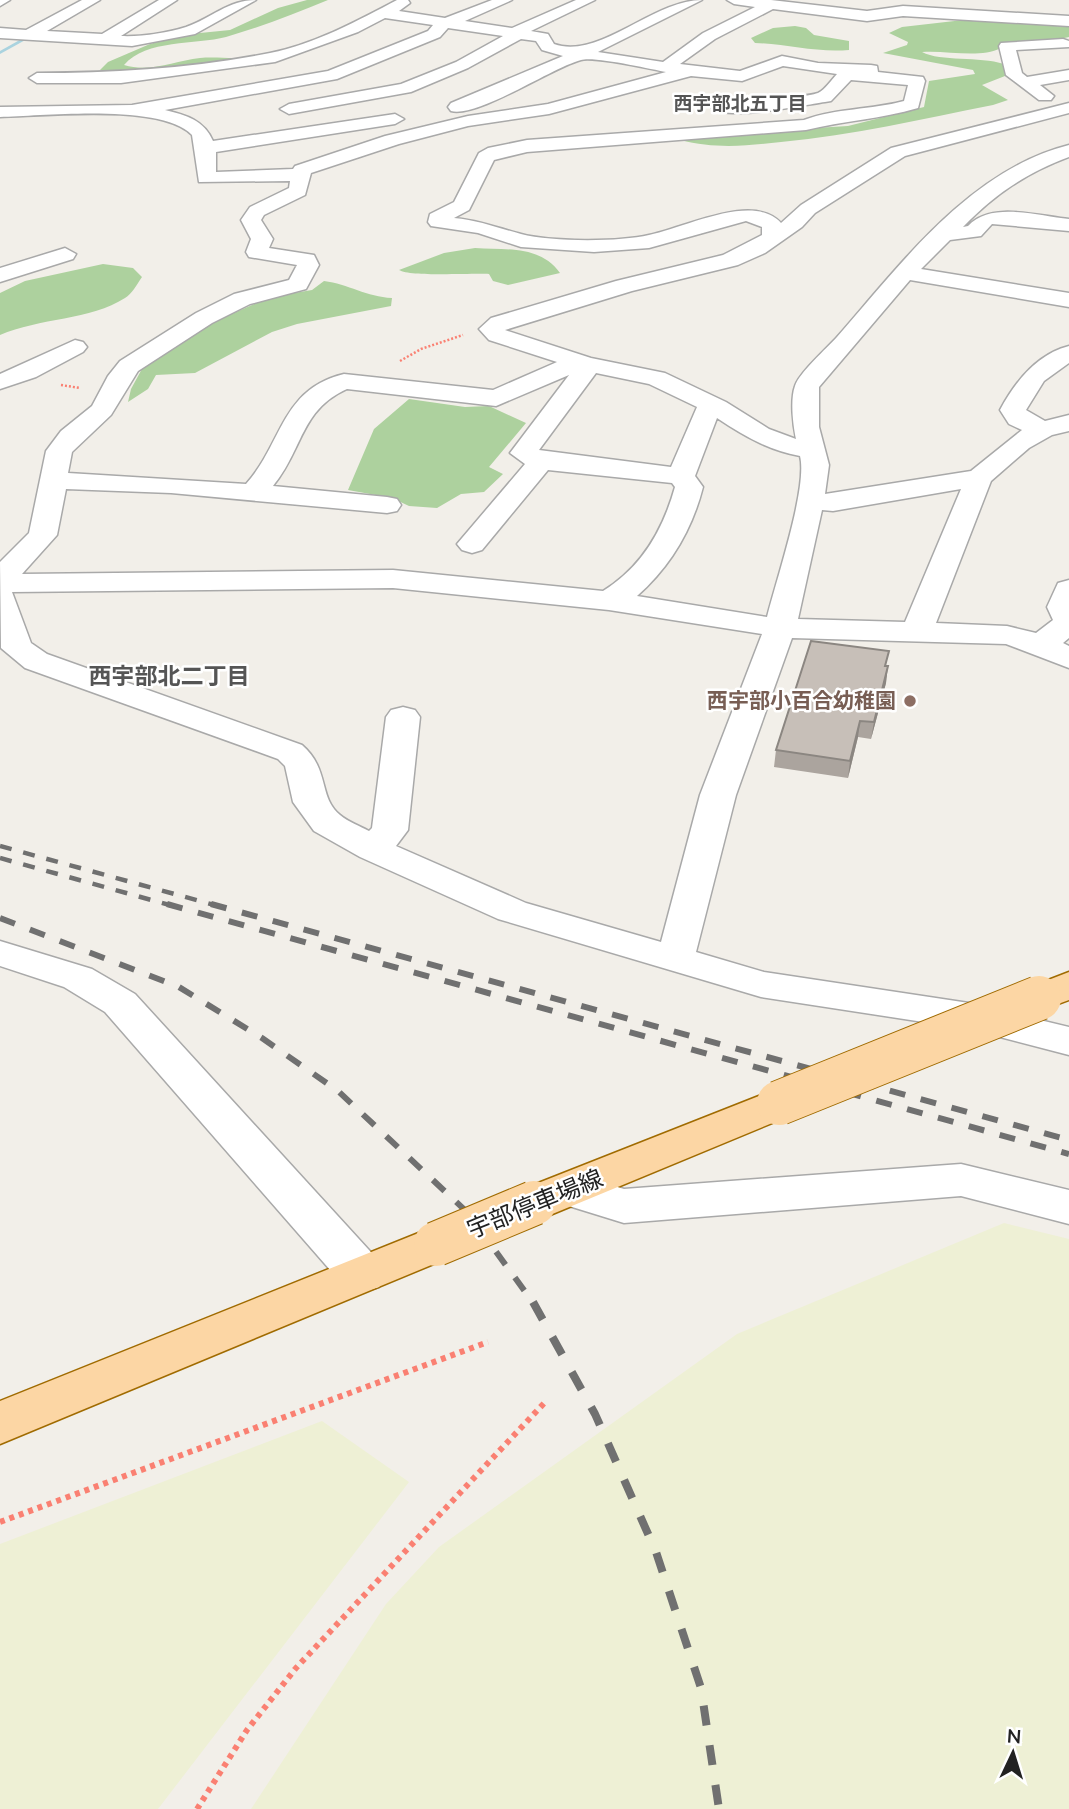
<svg xmlns="http://www.w3.org/2000/svg" width="1069" height="1809" font-family="Mulish,'Noto Sans JP',sans-serif">
	<rect width="100%" height="100%" fill="#f2efe9"/>
	<!-- farmland -->
	<path fill="#eef0d5" d="M1004 1223 1069 1239V1809H251L386 1604 439 1547 737 1334Z
		M322 1421 409 1482 158 1809H0V1544Z"/>
	<!-- forest -->
	<path fill="#add19e" d="M307 0H328C294 14 261 27 226 37 196 45 146 39 124 65 150 73 174 61 200 58 211 57 223 58 234 58L231 60 110 73 100 70 108 62 150 44 180 35 230 30 278 8Z
		M972 19 1069 23V37L1046 42H1003L1001 48C979 59 947 50 922 52 941 62 979 56 1004 64L1005 76 982 85 1008 100 993 105C922 119 854 135 781 142 746 146 715 149 680 140L732 133 848 126 924 107 929 81 975 74 973 70 883 53 907 45 908 42 889 33 902 27Z
		M795 26 806 28 814 35 849 41V50C817 53 787 44 755 43L751 38 773 28Z
		M475 248C506 250 540 245 560 273L508 285 493 281 489 274C470 273 411 277 399 270L444 253Z
		M103 264 133 268 142 277C137 284 132 294 125 298 91 320 39 318 0 335V293L25 281Z
		M324 281C348 284 367 297 392 298L391 306 297 324 272 332 195 373 156 375 148 389 128 402 131 389 143 367 218 320 270 297 312 290Z
		M409 399 465 407 489 406 526 423 489 467 503 474 484 492 461 494 437 508 409 506 392 498 348 490 374 429Z"/>
	<g fill="none" stroke-linecap="round" stroke-linejoin="round">
		<!-- stream -->
		<path fill="#aad3df" fill-rule="evenodd" d="M34 32 38 33 0 54V51Z"/>
		<!-- minor casing -->
		<g stroke="#a9a9a9" stroke-width="3">
			<path id="minor" d="M0 0H10L0 6Z
				M82 0H100L47 31 102 34 159 0H177L121 36C140 37 167 33 186 27 212 18 228 0 256 0L195 34 132 46 0 38V28L26 30Z
				M397 0H408L410 3 399 11 445 18 492 0H512L465 21 512 28 576 0H595L531 31 548 34 554 44C599 60 653 0 702 0L598 52 663 62 703 33 755 7 734 4 727 0H771L867 11 903 6 1069 16V26L903 16 867 21 773 9 715 39 680 64 740 71 782 56 818 63 871 65 877 66 878 72 923 77 925 81 918 108C881 119 843 121 806 130L527 152 494 160 469 210 454 218C478 220 498 228 521 234 551 242 619 242 649 235 685 228 753 192 781 223L801 205 891 148 1069 103V113L905 156 815 213 802 227 765 253 738 265 632 291 505 330 591 358 665 373 726 402 769 429 796 439C793 425 790 400 795 386 799 373 827 348 837 337 901 264 970 170 1069 145V157C1026 173 995 194 963 227L968 226C991 201 1038 216 1069 219V231L992 224 981 236 950 240 921 269 1069 293V307L910 280 819 387V427L829 465 825 494 971 471 1022 430 1009 424 1000 410C1015 382 1037 354 1069 346V363L1044 381 1026 410 1045 421 1069 415V431L1052 435 1029 448 991 481 936 623 1007 626 1036 633 1053 620 1047 607 1058 583 1069 580V638L1063 643 1069 646V668L1006 644 792 638 736 795 696 952 764 972 969 1003 1069 1027V1055L969 1029 761 997 498 919 360 857 314 831 293 802 285 766 278 759 25 668 1 648 0 562 29 533 46 451 61 431 92 406 108 376 120 361 196 313 234 294 289 280 297 265 249 257 246 252 251 239 241 220 250 207 289 188 290 181 199 182 192 135C161 103 44 116 0 117V107L132 105 328 71 428 31 433 25 385 18 358 32 275 62 121 83H37L29 78 37 73C115 73 194 68 270 53 315 44 359 20 397 0ZM448 28 503 36 456 62 401 84 289 104 280 109 289 114 411 92 468 68 521 39 536 41 542 50 563 56 451 103 448 107 451 111C478 118 551 68 581 60 594 56 650 69 666 72L548 104 468 116 385 136 295 166 293 169 216 172V152L395 124 404 119 395 114 213 141C204 120 186 115 165 110L337 79 440 37ZM783 66 837 74C832 79 825 90 818 93 799 100 719 99 711 107 725 122 803 105 825 102L831 101 851 80 908 85 904 101C871 110 836 108 804 120L527 140 488 148 479 153 454 202 430 214 428 222 431 226 478 233 521 247 594 252 649 248 746 221 762 227V235L723 255 616 281 491 318 479 329 489 340 557 362 493 390 344 374C281 389 283 443 246 484L68 473 72 452 111 415 138 371 212 323 250 304 306 289 319 265 314 255 269 248 273 239 261 220 264 215 305 195 311 173 399 144 468 126 549 114 691 76 742 81ZM596 373 649 384 697 407 671 467 539 450ZM569 375 510 453 525 464 457 544 462 550 472 553 482 550 548 470 672 483 675 487C663 530 642 567 603 591L393 570 22 574 57 535 66 489 171 493 387 513 397 511 401 505 397 499 387 497 273 486C303 450 300 410 347 389L496 406ZM717 418C744 436 768 450 800 456 808 487 776 581 767 617L637 596C670 567 692 530 703 487L695 476ZM961 489 905 622 798 619 822 510 833 511ZM393 588 609 610 762 634 700 795 661 942 526 903 396 846 408 830 420 717 415 710 403 707 391 710 386 717 372 828 369 831C360 826 348 822 340 815 318 797 330 769 302 745L47 654 31 643 12 592Z
				M1063 39 1069 41V47L1016 50 1022 73 1027 77 1069 70V80L1040 85 1054 96 1051 100H1039L1006 75 999 46 1001 43Z
				M65 248 76 254 73 259 0 282V268Z
				M75 340 83 342 87 347 83 352 36 377 0 389V374Z
				M0 941 92 969 135 994 379 1261 386 1274 379 1287 362 1292 345 1287 105 1012 64 987 0 966Z
				M961 1164 1069 1190V1224L961 1196 624 1223 556 1202 549 1190 556 1178 572 1173 624 1189Z"/>
		</g>
		<!-- major casing -->
		<g stroke="#a06b00" stroke-width="3">
			<path id="major" d="M1069 972V1000L1039 1011 1025 1007 1019 998 1025 989Z
				M779 1088 794 1092 801 1103 794 1114 550 1215 534 1220 518 1215 511 1203 518 1191Z
				M436 1226 453 1232 460 1244 453 1256 0 1444V1401Z"/>
		</g>
		<!-- path-far1 -->
		<path stroke="#fa8072" stroke-width="2.5" stroke-dasharray="2 2" stroke-linecap="butt" d="M400 361 421 349 463 335
			M61 385 80 388"/>
		<!-- path -->
		<path stroke="#fa8072" stroke-width="6" stroke-dasharray="5 5" stroke-linecap="butt" d="M0 1522 488 1342
			M197 1809 247 1730 296 1668 547 1400"/>
		<!-- minor -->
		<use href="#minor" fill="#fff" fill-rule="evenodd"/>
		<!-- major -->
		<use href="#major" fill="#fcd6a4" fill-rule="evenodd"/>
		<!-- rail-far2 -->
		<path stroke="#707070" stroke-width="4.5" stroke-dasharray="12 12" stroke-linecap="butt" d="M0 846 218 906
			M0 858 173 906"/>
		<!-- rail-far1 -->
		<path stroke="#707070" stroke-width="6" stroke-dasharray="16 16" stroke-linecap="butt" d="M167 904 1069 1154
			M211 904 1069 1140
			M0 918 179 987 262 1038 338 1091 468 1213 534 1304"/>
		<!-- rail -->
		<path stroke="#707070" stroke-width="8" stroke-dasharray="20 20" stroke-linecap="butt" d="M533 1302 595 1414 656 1552 701 1688 719 1809"/>
		<!-- major-bridge casing -->
		<g stroke="#a06b00" stroke-width="46" stroke-linecap="butt">
			<path id="major-bridge" d="M779 1103 1039 998
				M436 1244 534 1203"/>
		</g>
		<!-- major-bridge -->
		<use href="#major-bridge" stroke="#fcd6a4" stroke-width="44"/>
	</g>
	<!-- wall -->
	<path fill="#aba49e" d="M887 666 886 683 871 739 858 737 848 778 774 767 776 750Z"/>
	<!-- shaded-wall -->
	<path fill="#8b8681" d="M888 666 886 683 871 739 874 722Z
		M860 721 858 737 848 778 850 761Z"/>
	<!-- building -->
	<path fill="#c7bfb8" stroke="#8b8681" stroke-width="2" d="M811 641 889 651 885 666H888L874 722 860 721 850 761 776 750Z"/>
	<!-- markers -->
	<circle fill="#8d6e63" stroke="#fff" stroke-width="2.5" cx="910" cy="701" r="7"/>
	<g text-anchor="middle" stroke-width="5" stroke-linejoin="round" paint-order="stroke">
		<!-- far-neighbourhood labels -->
		<g font-size="19" font-weight="bold" fill="#555" stroke="#fff">
			<text x="740" y="110">西宇部北五丁目</text>
		</g>
		<!-- education labels -->
		<g font-size="21" font-weight="bold" fill="#785e54" stroke="#fff" text-anchor="end">
			<text x="896" y="708">西宇部小百合幼稚園</text>
		</g>
		<!-- neighbourhood labels -->
		<g font-size="23" font-weight="bold" fill="#555" stroke="#fff">
			<text x="169" y="684">西宇部北二丁目</text>
		</g>
		<!-- near-street labels -->
		<g font-size="24" fill="#222" stroke="#fff">
			<text transform="translate(535 1204) rotate(-22)" y="8">宇部停車場線</text>
		</g>
	</g>
	<!-- north arrow -->
	<g transform="translate(1013 1753) rotate(4)" stroke="#ffffff" stroke-width="5" paint-order="stroke">
	<path d="M0-5L12 26L0 18L-12 26Z" fill="#222222"/>
	<text y="-10" font-size="19" font-weight="bold" text-anchor="middle" fill="#222222">N</text>
	</g>
</svg>
